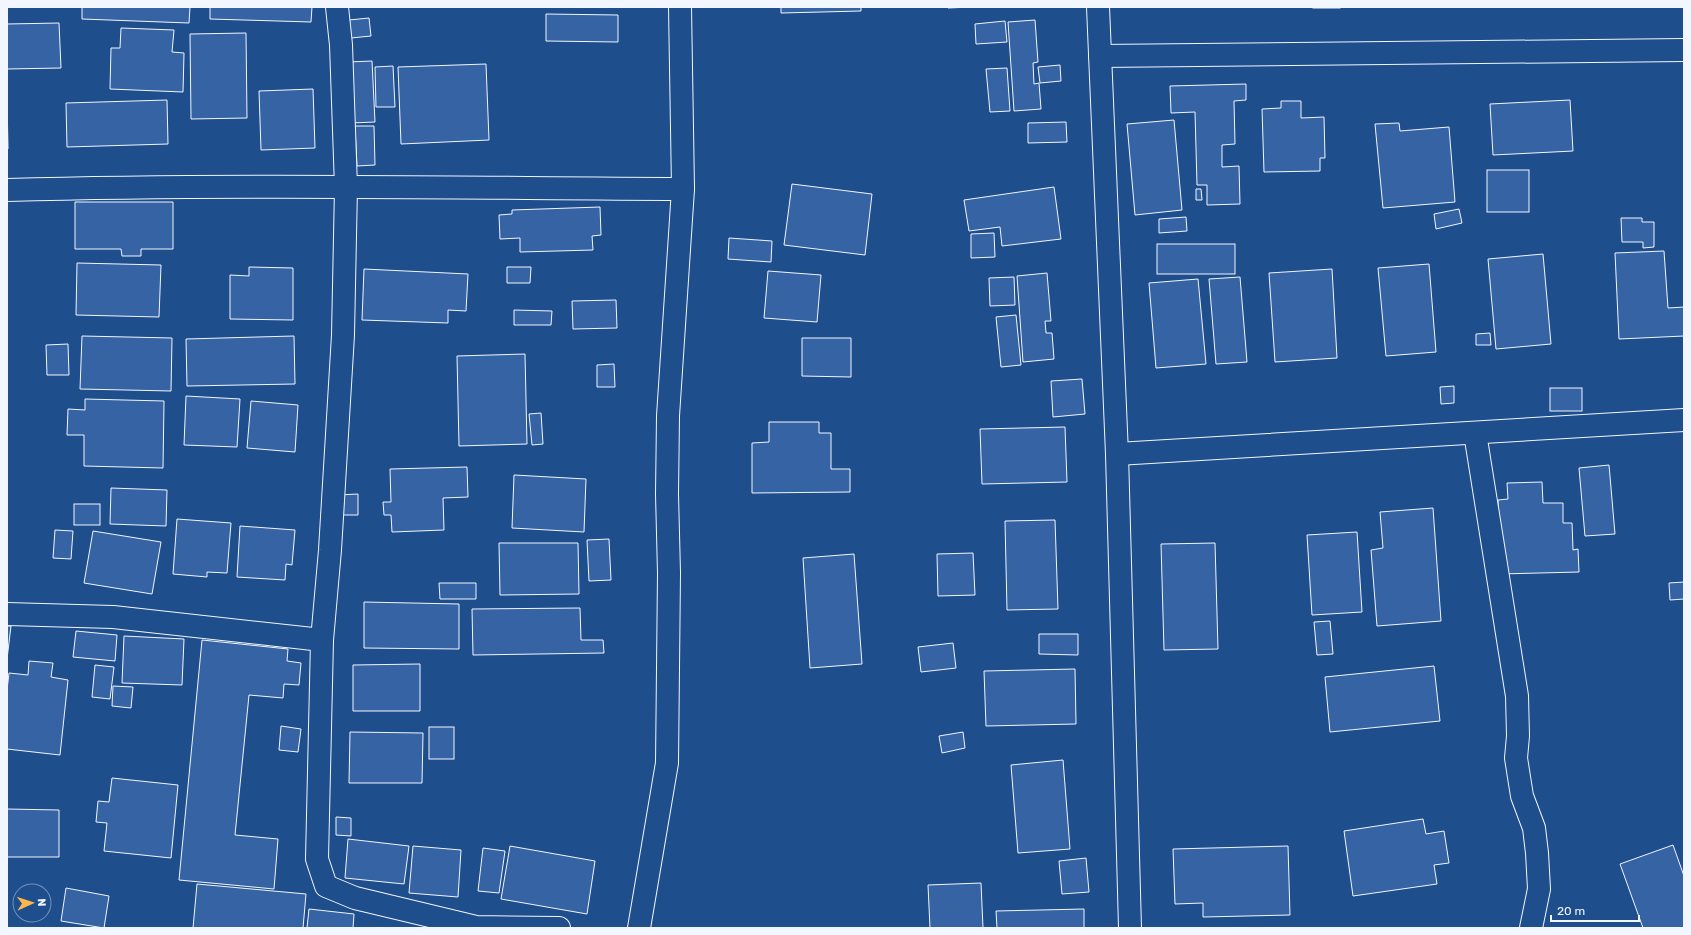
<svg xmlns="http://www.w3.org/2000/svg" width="1691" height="935" font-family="Rubik,sans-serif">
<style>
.building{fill:#3563a3;stroke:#f2f6ff}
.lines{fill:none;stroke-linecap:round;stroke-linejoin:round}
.street-casing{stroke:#f2f6ff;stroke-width:24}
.street{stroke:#1f4e8c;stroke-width:22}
</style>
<rect width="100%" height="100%" fill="#1f4e8c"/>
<g class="building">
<polygon points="82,7 190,7 189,23 82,19"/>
<polygon points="210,7 312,7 311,22 210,19"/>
<polygon points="781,7 861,7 861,11 781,13"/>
<polygon points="948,7 972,7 948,8"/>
<rect x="1313" y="7" width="27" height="1"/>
<polygon points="546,14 618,15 618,42 546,41"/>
<polygon points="369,18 371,36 351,38 349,20"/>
<polygon points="1035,20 1038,62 1033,63 1034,84 1039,83 1041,109 1014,111 1008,22"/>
<polygon points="1005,21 1007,42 976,44 975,24"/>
<polygon points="59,23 61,68 7,69 7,24"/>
<polygon points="121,28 174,30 172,52 184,53 183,92 110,89 111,48 120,48"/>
<polygon points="246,33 247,118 191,119 190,34"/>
<polygon points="372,61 375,122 351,123 348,62"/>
<polygon points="486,64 489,140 401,144 398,67"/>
<polygon points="1060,65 1061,81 1040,83 1038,67"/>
<polygon points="393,66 395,107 376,107 375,67"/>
<polygon points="1007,68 1010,111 990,112 986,69"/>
<polygon points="1246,84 1246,100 1234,101 1235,144 1222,145 1222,167 1239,166 1240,204 1207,205 1207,185 1197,185 1195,112 1171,113 1170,86"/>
<polygon points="313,89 315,148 261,150 259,91"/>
<polygon points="7,99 8,149 7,149"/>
<polygon points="167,100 168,144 67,147 66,103"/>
<polygon points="1570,100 1573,151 1493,155 1490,104"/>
<polygon points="1281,101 1301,101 1301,118 1324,117 1325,158 1320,158 1320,171 1264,172 1262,109 1281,108"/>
<polygon points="1174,120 1182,210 1135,215 1127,124"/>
<polygon points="1066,122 1067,142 1028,143 1028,123"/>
<polygon points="1399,123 1400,131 1449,127 1455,202 1383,208 1375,124"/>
<polygon points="355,126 374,126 375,165 357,166"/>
<rect x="1487" y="170" width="42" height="42"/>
<polygon points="792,184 872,194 865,255 784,245"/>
<polygon points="1054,187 1061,239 1002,246 1000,227 969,231 964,200"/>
<polygon points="1196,189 1201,189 1202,200 1196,200"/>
<polygon points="75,202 173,202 173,249 141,249 141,256 122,256 121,249 75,249"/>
<polygon points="600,207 601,235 592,236 593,250 520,252 520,238 500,239 499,215 512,214 512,210"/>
<polygon points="1459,209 1462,223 1436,229 1434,214"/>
<polygon points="1186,217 1187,231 1159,233 1159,219"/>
<polygon points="1621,218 1642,218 1642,222 1654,222 1654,247 1643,248 1643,242 1622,242"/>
<polygon points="994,233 995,257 971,258 971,234"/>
<polygon points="729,238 772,241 771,262 728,259"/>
<rect x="1157" y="244" width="78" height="30"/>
<polygon points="1664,251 1668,308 1684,307 1684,336 1619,339 1615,253"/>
<polygon points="1543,254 1551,344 1496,349 1488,259"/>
<polygon points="77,263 161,265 159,317 76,315"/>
<polygon points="1429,264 1436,352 1386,356 1378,268"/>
<polygon points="249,267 293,268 293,320 230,319 230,275 249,276"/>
<polygon points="507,267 531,267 530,283 507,283"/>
<polygon points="364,269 468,274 466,311 448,310 448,323 362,320"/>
<polygon points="1332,269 1337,358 1275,362 1269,273"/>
<polygon points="768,271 821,275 817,322 764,318"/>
<polygon points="1047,273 1051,321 1045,321 1046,333 1052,333 1054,359 1023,362 1017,276"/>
<polygon points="1014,277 1015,305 990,306 989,278"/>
<polygon points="1240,277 1247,362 1216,364 1209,279"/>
<polygon points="1198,279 1206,364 1156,368 1149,283"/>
<polygon points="616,300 617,328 573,329 572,301"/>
<polygon points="514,310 552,311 551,325 514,325"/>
<polygon points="1016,315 1021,365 1001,367 996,317"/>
<polygon points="1490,333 1491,345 1476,345 1476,334"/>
<polygon points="82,336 172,338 171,391 80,389"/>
<polygon points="294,336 295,384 187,386 186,339"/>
<polygon points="802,338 851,338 851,377 802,376"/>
<polygon points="68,344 69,375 47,375 46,345"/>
<polygon points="525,354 527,444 459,446 457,356"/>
<polygon points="614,364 615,387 597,387 597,365"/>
<polygon points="1082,379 1085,414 1053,417 1051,381"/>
<polygon points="1454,386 1454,403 1441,404 1440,387"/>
<rect x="1550" y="388" width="32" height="23"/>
<polygon points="186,396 240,399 237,447 184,445"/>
<polygon points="85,399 164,401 163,468 84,466 84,435 67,435 68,409 85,410"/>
<polygon points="251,401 298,405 295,452 247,448"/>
<polygon points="541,413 543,444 532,445 529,414"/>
<polygon points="769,422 819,422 819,433 831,433 831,469 850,469 850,492 752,493 752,443 769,442"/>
<polygon points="1065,427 1067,482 982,484 980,429"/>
<polygon points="1609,465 1615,534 1585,536 1579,468"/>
<polygon points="467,467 468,497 443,498 444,530 392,532 391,515 384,515 383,502 391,502 390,469"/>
<polygon points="514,475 586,479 584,532 512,528"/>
<polygon points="1542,482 1543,503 1563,503 1563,523 1572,523 1573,550 1578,549 1579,572 1500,574 1498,500 1508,499 1507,483"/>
<polygon points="111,488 167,490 166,526 110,524"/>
<polygon points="358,494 358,515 338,515 338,495"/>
<rect x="74" y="504" width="26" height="21"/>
<polygon points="1433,508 1441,621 1377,626 1371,550 1383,548 1380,512"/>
<polygon points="177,519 231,523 227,573 207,572 207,577 173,574"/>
<polygon points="1055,520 1058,609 1007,610 1005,521"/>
<polygon points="240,526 295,530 292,565 286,564 285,580 237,577"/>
<polygon points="55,530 73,531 71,559 53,558"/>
<polygon points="93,531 161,542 152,594 84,583"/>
<polygon points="1357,532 1362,612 1312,615 1307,535"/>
<polygon points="609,539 611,580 589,581 587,540"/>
<polygon points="499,543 578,543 579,594 500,595"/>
<polygon points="1215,543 1218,649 1164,650 1161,544"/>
<polygon points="973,553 975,595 938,596 937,554"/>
<polygon points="854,554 862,664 810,668 803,558"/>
<polygon points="1684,582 1684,599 1670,600 1669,583"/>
<polygon points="439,583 476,583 476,599 440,599"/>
<polygon points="364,602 459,604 459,649 364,648"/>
<polygon points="580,608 581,640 603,640 604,653 473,655 472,609"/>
<polygon points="1330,621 1333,654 1317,655 1314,622"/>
<polygon points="7,626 11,626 7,659"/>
<polygon points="76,631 117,635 115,661 73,657"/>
<polygon points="1039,634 1078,634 1078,655 1039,654"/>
<polygon points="124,636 184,639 182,685 122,683"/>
<polygon points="202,640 288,649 287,661 301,663 299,685 284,684 283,698 249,695 235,835 278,839 274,889 179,880"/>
<polygon points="953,643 956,668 921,672 918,647"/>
<polygon points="29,661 53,663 51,677 68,680 60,755 7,749 7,690 9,673 28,675"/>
<polygon points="420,664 420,711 353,711 353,665"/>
<polygon points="95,665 114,667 110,699 92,697"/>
<polygon points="1434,666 1440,721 1330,732 1325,677"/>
<polygon points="1075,669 1076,724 986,726 984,671"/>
<polygon points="113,686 133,687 131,708 112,706"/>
<polygon points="281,726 301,729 298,752 279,750"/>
<rect x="429" y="727" width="25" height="32"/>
<polygon points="350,732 423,733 422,783 349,783"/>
<polygon points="963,732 965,748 942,753 939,736"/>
<polygon points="1063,760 1070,849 1018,853 1011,765"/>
<polygon points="112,778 178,785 171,858 104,851 107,823 96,822 98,801 109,802"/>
<polygon points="7,809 59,810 59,857 7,857"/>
<polygon points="336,817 351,818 351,836 336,835"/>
<polygon points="1423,819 1426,834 1444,831 1449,863 1434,865 1437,884 1353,896 1344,831"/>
<polygon points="348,839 409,846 404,884 345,878"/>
<polygon points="1673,845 1684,876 1684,928 1643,928 1620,864"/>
<polygon points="413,846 461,850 458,897 409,893"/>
<polygon points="510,846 595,861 587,914 501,899"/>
<polygon points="1288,846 1290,915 1203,917 1203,903 1175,904 1173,849"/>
<polygon points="483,848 505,851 499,893 478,891"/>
<polygon points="1086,858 1089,892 1062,894 1059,861"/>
<polygon points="981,883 983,928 930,928 928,885"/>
<polygon points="197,884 306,894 303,928 193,928"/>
<polygon points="66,888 109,896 104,928 61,921"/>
<polygon points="309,909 354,914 353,928 307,928"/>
<polygon points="1084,909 1084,928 997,928 996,911"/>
</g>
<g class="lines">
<defs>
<g id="street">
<polyline points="337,7 341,45 346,187 343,335 330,550 322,640 317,859 326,886 355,898 476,927 559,928"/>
<polyline points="1098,7 1117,454 1130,928"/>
<polyline points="1100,56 1684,50"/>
<path d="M7 190C232 184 458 188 683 189"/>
<polyline points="1475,433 1517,696 1518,736 1516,758 1522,796 1534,828 1537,853 1539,889 1531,928"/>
<polyline points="1117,454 1684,420"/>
<polyline points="7,614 113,617 322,640"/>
<polyline points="639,928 667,763 669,573 667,494 668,416 683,189 680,7"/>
</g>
</defs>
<use href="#street" class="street-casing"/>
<use href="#street" class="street"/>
</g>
<rect width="1691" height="935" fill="none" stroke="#f2f6ff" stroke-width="16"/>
<g transform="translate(32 903) rotate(87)"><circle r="19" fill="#1f4e8c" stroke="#7391ba"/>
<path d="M0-3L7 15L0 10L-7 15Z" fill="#ffb74d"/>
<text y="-6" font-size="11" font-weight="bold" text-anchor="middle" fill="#f2f6ff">N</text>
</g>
<path d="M1551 915v6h88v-6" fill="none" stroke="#f2f6ff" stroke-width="2"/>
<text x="1557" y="915" font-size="12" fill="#f2f6ff" stroke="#1f4e8c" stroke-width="3" paint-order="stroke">20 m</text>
</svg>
